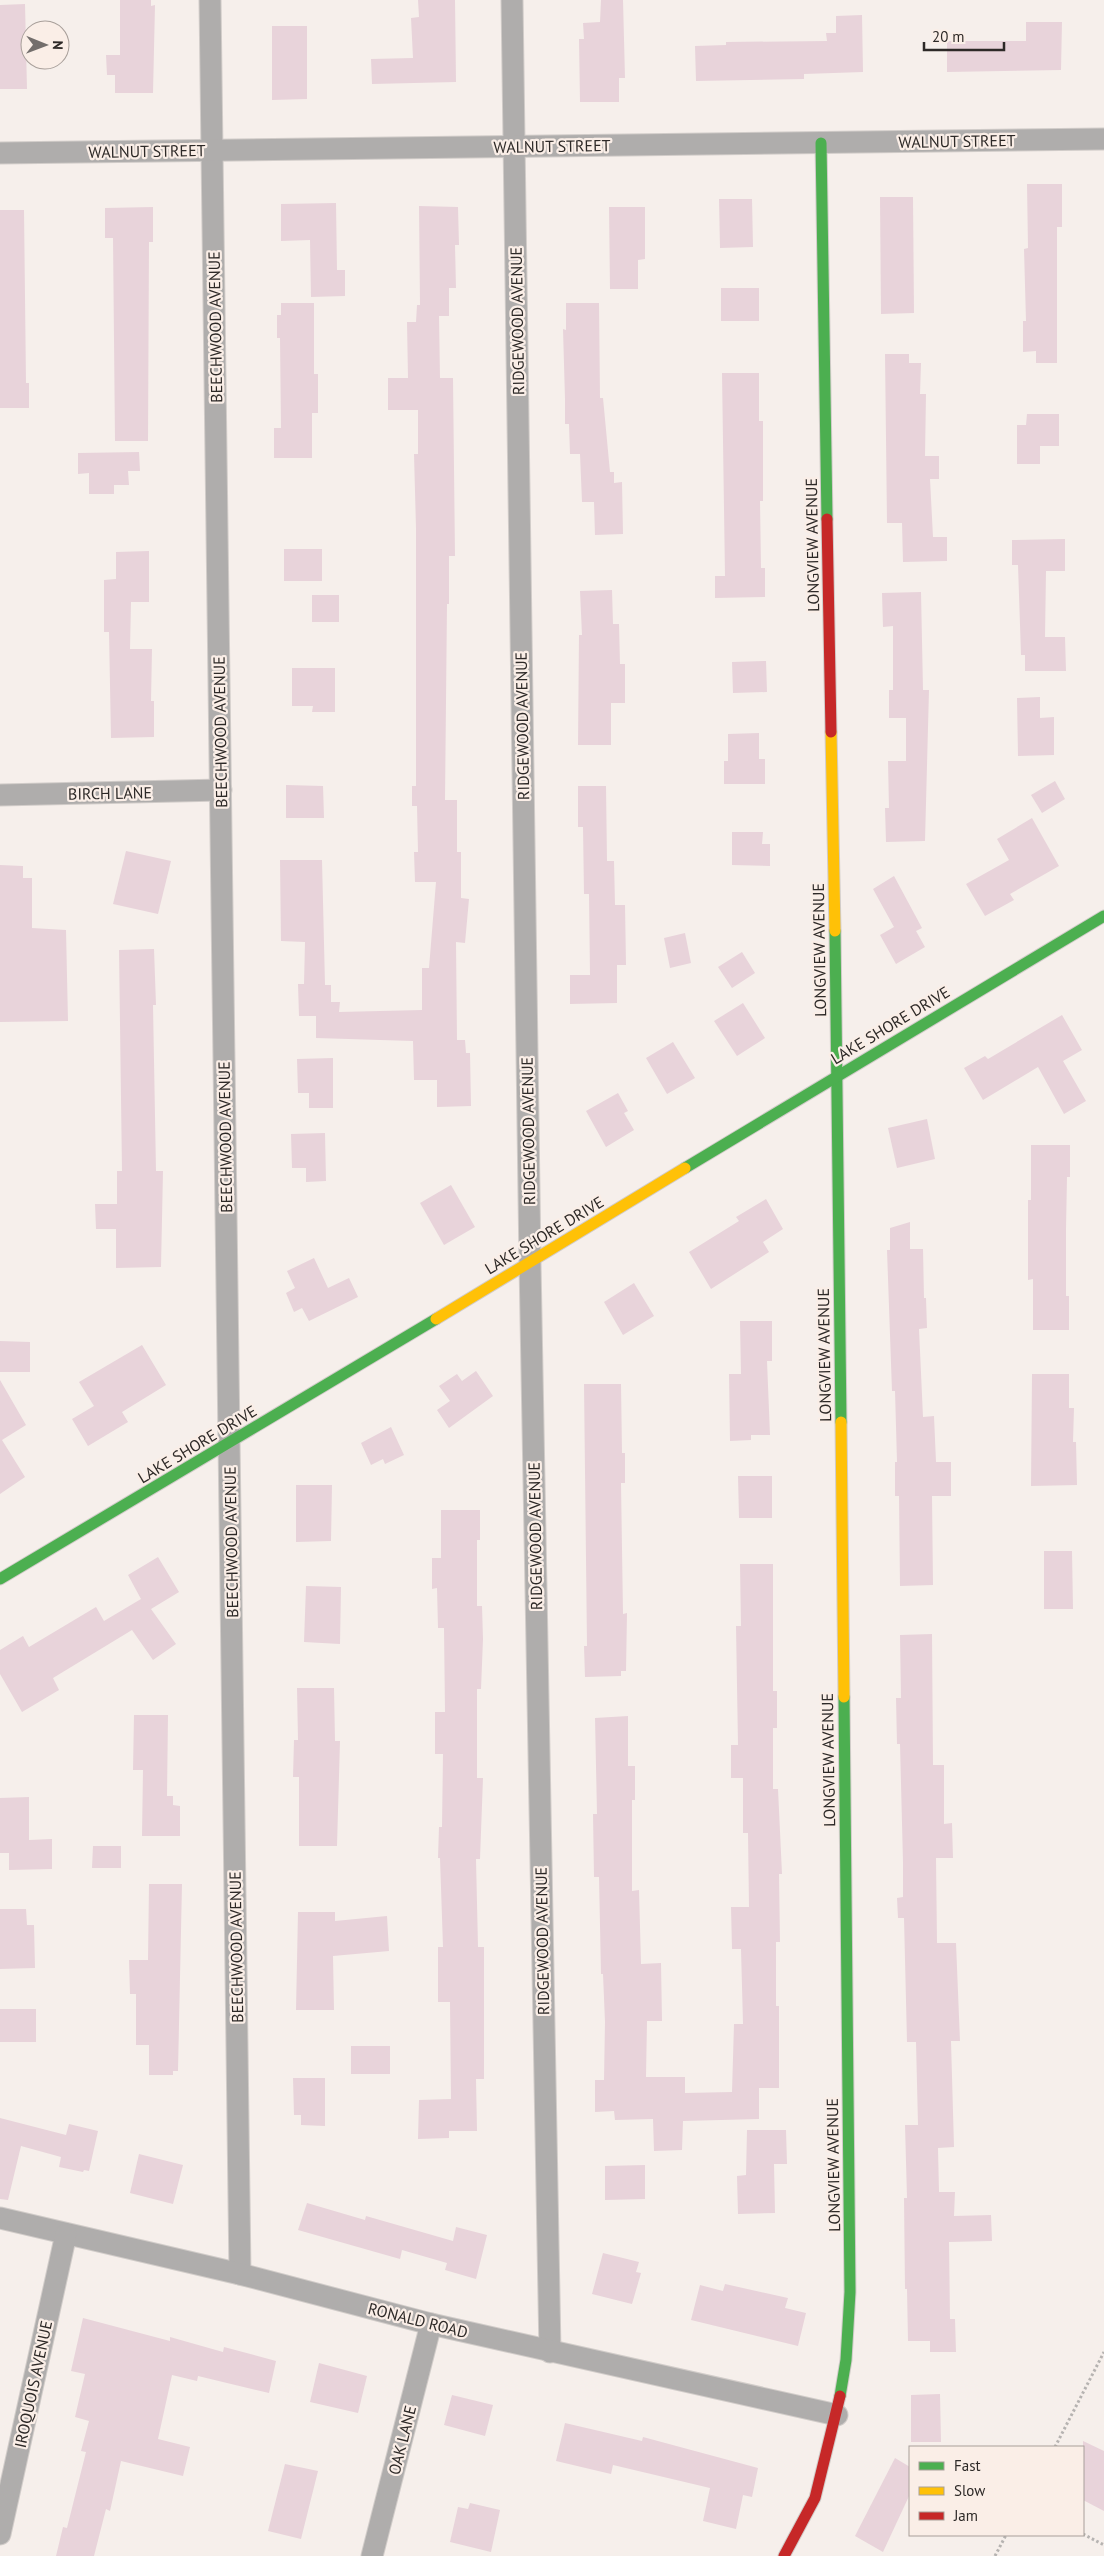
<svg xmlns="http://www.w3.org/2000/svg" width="1104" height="2556" font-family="'PT Sans',sans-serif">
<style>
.building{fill:#e8d3da}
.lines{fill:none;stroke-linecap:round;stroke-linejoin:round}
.street-casing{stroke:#d1ccc9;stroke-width:23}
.fast-casing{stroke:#d1ccc9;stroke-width:13}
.slow-casing{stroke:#d1ccc9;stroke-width:13}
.jam-casing{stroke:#d1ccc9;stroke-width:13}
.path{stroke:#b6b3b1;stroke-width:3;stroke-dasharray:2.5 2.5;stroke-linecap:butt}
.street{stroke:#afadac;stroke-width:21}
.fast{stroke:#4caf50;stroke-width:11}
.slow{stroke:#ffc107;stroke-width:11}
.jam{stroke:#c62828;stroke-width:11}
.labels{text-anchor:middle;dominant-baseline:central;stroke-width:4.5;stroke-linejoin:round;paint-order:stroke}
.street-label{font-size:16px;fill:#2d2927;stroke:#faeee7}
</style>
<rect width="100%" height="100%" fill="#f6efeb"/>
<g class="building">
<polygon points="120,0 151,0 151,6 155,5 153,93 115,93 115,75 107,75 106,55 120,55"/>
<polygon points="418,0 455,0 456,82 372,84 371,59 413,58 411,18 419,17"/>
<polygon points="601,0 623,0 625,78 619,78 619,102 580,102 579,39 584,39 583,23 600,22"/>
<polygon points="25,4 27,89 0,89 0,5"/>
<polygon points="862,15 863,72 804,74 804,79 696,81 695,46 726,45 726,42 827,41 826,33 836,33 836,16"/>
<polygon points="1026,22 1062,22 1061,70 947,72 947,41 1026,41"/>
<polygon points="272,26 307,26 307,99 272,100"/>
<polygon points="1027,184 1062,184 1062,227 1057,227 1057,363 1036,363 1036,351 1023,352 1023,321 1026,321 1024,249 1028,248"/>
<polygon points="880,197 913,197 914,313 881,314"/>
<polygon points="719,199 752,199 753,247 720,248"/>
<polygon points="336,203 337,270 345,270 345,296 311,297 310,240 281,241 281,204"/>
<polygon points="419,206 458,207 459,245 455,245 456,288 449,288 449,316 439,316 440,378 453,378 455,556 449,556 449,604 447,604 445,800 457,800 457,852 461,852 461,898 469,899 465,943 456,942 457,1040 465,1040 466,1053 470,1053 471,1106 437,1107 437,1080 414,1080 413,1041 316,1038 316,1016 299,1016 298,984 304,984 305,942 281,941 280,860 322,860 325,985 331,985 331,1002 340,1002 339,1012 422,1010 422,968 429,968 436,882 415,882 414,852 418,852 417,806 412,806 412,786 416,786 416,528 414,454 418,454 418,410 388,410 388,378 408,378 407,322 416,322 417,305 420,305"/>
<polygon points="153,207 153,242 149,242 148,441 115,441 113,238 105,238 105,208"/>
<polygon points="609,207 645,207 645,259 638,260 638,289 610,289"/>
<polygon points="0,210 24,210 26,383 29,383 29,408 0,408"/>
<rect x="721" y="288" width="38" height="33"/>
<polygon points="281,303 314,303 314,374 318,374 318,413 312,413 312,458 274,458 274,428 281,428 280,338 277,338 277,315 281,315"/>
<polygon points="566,303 599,303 600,398 603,398 610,472 614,472 614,483 622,482 623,534 595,535 594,502 582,502 580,454 570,454 569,424 565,424 565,399 563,329 566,330"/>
<polygon points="885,354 909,354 909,363 921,363 920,394 926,394 925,456 939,456 939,479 930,479 933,537 947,537 947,561 903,562 902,523 887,523"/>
<polygon points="722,373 759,373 759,421 763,421 763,501 760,501 761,568 765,568 765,597 715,598 715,576 725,576"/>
<polygon points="1027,414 1059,414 1059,446 1040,446 1040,464 1017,464 1017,425 1026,425"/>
<polygon points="139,452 140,471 128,471 129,485 114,485 114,494 89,494 89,473 78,474 78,453"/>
<polygon points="1065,539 1065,571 1046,571 1045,637 1065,637 1066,671 1025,671 1025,655 1021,655 1018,565 1012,565 1012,540"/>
<rect x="284" y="549" width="38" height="32"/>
<polygon points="149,551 149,602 131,602 130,649 152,649 151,701 154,701 154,737 111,738 109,632 104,632 104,580 116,579 116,552"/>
<polygon points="612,590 613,624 619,624 620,664 625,664 625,703 611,703 611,745 578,745 579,635 582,635 580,591"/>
<polygon points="921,592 923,690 929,690 925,841 886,842 885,808 889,808 888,761 906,761 906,718 889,718 889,690 893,690 893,626 883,627 882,593"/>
<rect x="312" y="595" width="27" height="27"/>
<polygon points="766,661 767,692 733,693 732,662"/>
<polygon points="292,668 335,668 335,712 312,712 313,706 292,706"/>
<polygon points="1040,697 1040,718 1054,717 1054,755 1018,756 1017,698"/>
<polygon points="759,733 759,759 765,759 765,784 724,784 724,761 728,761 728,734"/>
<polygon points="1055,781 1065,799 1042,813 1031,795"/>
<polygon points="286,785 323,786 324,818 286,818"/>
<polygon points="578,786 606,786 607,861 614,861 615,905 625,905 626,965 617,965 617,1003 570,1004 570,975 590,975 589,894 584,894 583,827 578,827"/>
<polygon points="1032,818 1059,866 1010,894 1014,900 985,916 966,884 1009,860 997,839"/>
<polygon points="732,832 763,832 762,844 770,844 770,866 732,865"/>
<polygon points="126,851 171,861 158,914 113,904"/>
<polygon points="0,865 23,866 23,878 32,878 32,928 66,930 68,1021 0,1022"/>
<polygon points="894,876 922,928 916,931 925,947 896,964 880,935 894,927 873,889"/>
<polygon points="685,933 691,963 670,968 664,938"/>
<polygon points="154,949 156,1005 153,1005 156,1171 163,1171 161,1267 116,1268 116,1229 96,1229 95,1204 117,1204 117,1171 122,1171 119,950"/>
<polygon points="742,952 755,973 732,988 718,967"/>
<polygon points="743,1003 765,1038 737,1056 714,1021"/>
<polygon points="1062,1015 1082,1050 1063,1061 1086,1101 1064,1114 1038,1067 983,1100 964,1068 985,1056 988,1059"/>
<polygon points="673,1042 695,1078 667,1094 646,1058"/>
<polygon points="333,1058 333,1108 309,1108 309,1093 298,1093 297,1059"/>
<polygon points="618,1093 628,1111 624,1113 634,1130 606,1147 586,1111"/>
<polygon points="927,1119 935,1159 897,1168 888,1128"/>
<polygon points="325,1133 326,1181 306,1182 306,1168 292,1168 291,1134"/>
<polygon points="1031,1145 1070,1145 1070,1177 1067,1177 1066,1229 1066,1296 1069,1296 1069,1330 1033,1330 1033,1279 1028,1280 1028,1200 1031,1200"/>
<polygon points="451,1185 475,1227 444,1245 420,1203"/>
<polygon points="766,1199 783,1229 763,1242 769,1252 711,1289 689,1252 739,1221 736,1217"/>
<polygon points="910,1222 910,1249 923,1249 924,1298 926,1298 927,1328 919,1329 923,1417 934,1416 936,1462 951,1462 951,1496 932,1496 933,1585 900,1586 899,1496 895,1496 895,1462 897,1462 895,1391 892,1391 887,1250 890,1250 890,1228"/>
<polygon points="314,1258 328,1288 349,1278 358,1297 309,1321 302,1308 294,1312 286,1293 295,1288 287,1271"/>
<polygon points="634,1283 654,1316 623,1335 604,1302"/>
<polygon points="740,1321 772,1321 772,1361 767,1361 770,1435 751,1435 751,1440 730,1441 729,1374 741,1374"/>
<polygon points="0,1341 30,1342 30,1372 0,1372"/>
<polygon points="142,1345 166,1385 122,1412 128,1422 88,1446 72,1419 94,1406 79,1382"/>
<polygon points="476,1371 493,1396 449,1428 437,1410 450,1401 439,1386 457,1374 462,1381"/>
<polygon points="1032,1374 1069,1374 1069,1408 1074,1408 1073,1442 1076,1442 1077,1485 1031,1486"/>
<polygon points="0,1380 26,1425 2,1440 25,1477 0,1494"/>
<polygon points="584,1384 621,1384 622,1453 625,1453 625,1483 621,1483 623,1614 627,1613 626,1671 621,1671 621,1676 585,1677 584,1646 587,1646"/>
<polygon points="391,1427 404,1455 385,1464 383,1459 371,1465 361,1443"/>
<polygon points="738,1476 772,1476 772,1518 739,1518"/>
<polygon points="296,1485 332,1485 331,1541 296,1542"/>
<polygon points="441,1510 480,1510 480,1540 477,1540 477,1606 482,1606 483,1639 481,1689 477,1689 477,1778 483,1778 480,1859 476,1859 478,1947 484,1947 484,2079 476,2079 477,2131 449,2131 449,2138 418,2139 419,2100 451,2099 450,2002 438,2002 438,1947 443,1947 440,1858 438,1858 439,1827 442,1827 443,1754 435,1754 435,1712 445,1712 444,1628 438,1628 437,1588 432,1589 432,1558 441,1558"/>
<polygon points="1044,1551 1072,1551 1073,1609 1044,1609"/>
<polygon points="158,1557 179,1592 151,1609 176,1644 153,1660 132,1630 53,1678 59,1690 22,1712 0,1674 0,1650 23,1636 29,1647 96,1607 104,1621 141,1599 128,1575"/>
<polygon points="740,1564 773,1564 773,1691 777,1691 777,1728 773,1728 773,1789 778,1789 782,1874 779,1874 780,1942 776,1942 776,2006 779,2006 779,2088 759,2088 759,2119 683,2121 682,2150 654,2151 653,2119 615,2120 614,2111 595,2112 595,2080 604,2080 605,2022 603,1974 601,1974 599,1877 594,1877 593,1814 597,1814 595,1718 628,1716 628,1766 635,1766 635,1800 632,1800 632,1891 639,1890 641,1964 661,1963 662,2021 647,2021 646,2077 685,2077 685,2093 732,2092 734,2024 743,2024 741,1949 732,1949 731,1907 749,1907 748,1833 743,1833 743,1778 731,1778 731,1745 738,1745 736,1626 741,1626"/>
<polygon points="306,1586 341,1587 340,1644 304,1642"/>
<polygon points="932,1634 933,1765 944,1765 944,1824 952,1823 953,1858 936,1858 937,1943 956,1943 960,2041 951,2041 954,2147 938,2148 939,2192 955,2192 954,2216 991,2215 992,2241 949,2242 950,2319 955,2319 956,2352 930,2352 930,2341 908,2341 907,2289 905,2289 904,2198 907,2198 905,2125 918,2125 916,2042 907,2042 904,1918 898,1918 897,1898 903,1897 903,1862 900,1744 897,1744 896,1698 901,1698 900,1635"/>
<polygon points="297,1688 334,1688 335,1741 340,1741 337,1846 299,1846 299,1777 293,1777 294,1740 298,1740"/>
<polygon points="134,1715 168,1715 167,1796 173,1796 173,1805 180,1806 180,1836 142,1836 143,1770 133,1770"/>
<polygon points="29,1797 29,1840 52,1839 52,1869 9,1870 9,1853 0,1853 0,1798"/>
<polygon points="93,1846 121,1846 121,1868 92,1868"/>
<polygon points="149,1884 182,1884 178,2071 173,2071 173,2075 149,2075 149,2045 136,2045 136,1994 130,1994 129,1960 148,1960"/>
<polygon points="0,1909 26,1909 27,1925 34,1925 35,1968 0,1969"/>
<polygon points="298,1912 335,1912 335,1921 387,1916 389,1951 333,1956 334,2010 296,2010"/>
<rect x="0" y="2009" width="36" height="33"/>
<rect x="351" y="2046" width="39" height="28"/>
<polygon points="293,2078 325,2078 325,2126 301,2125 301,2115 294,2115"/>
<polygon points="0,2118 66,2135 69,2124 98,2131 89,2171 84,2170 83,2172 59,2167 61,2157 21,2146 8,2200 0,2199"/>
<polygon points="747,2130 786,2130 787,2164 774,2164 775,2213 738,2214 737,2176 746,2175"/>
<polygon points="139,2154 183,2165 173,2204 130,2193"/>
<polygon points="645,2165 645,2199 605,2200 605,2166"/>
<polygon points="307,2203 365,2220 366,2216 453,2241 456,2227 487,2235 476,2279 445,2270 447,2263 402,2250 400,2259 298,2230"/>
<polygon points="603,2253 639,2262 636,2272 641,2273 632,2304 592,2294"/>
<polygon points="725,2284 788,2298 785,2308 806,2313 798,2346 691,2320 700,2285 723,2291"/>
<polygon points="83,2318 170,2341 170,2337 223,2352 224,2347 276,2361 269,2393 198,2376 197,2381 172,2375 158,2439 190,2447 183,2476 121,2461 110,2511 106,2509 94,2556 56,2556 63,2527 67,2528 86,2452 81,2451 89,2421 75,2417 85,2374 71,2371"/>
<polygon points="319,2363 367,2376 358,2413 310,2402"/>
<polygon points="940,2394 941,2442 911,2442 911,2395"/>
<polygon points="452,2395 493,2405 485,2436 444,2425"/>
<polygon points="565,2423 642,2441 643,2437 758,2468 752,2497 743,2495 736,2529 703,2521 710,2488 613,2465 611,2474 556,2461"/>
<polygon points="1083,2441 1104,2451 1104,2511 1083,2500"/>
<polygon points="895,2458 910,2467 910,2494 883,2552 855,2536"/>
<polygon points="285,2464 318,2471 301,2539 268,2531"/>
<polygon points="470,2503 500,2510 491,2552 450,2542 458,2507 468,2509"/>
</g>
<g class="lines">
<defs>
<g id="street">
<polyline points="210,0 240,2274"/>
<polyline points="512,0 530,1263 550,2352"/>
<polyline points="0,153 1104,139"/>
<polyline points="0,795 221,790"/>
<polyline points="0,2218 240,2274 431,2324 837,2415"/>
<polyline points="0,2534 66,2234"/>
<polyline points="372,2556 431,2324"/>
</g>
<g id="fast">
<polyline points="821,143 827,519"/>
<polyline points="835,931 841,1422"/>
<polyline points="685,1168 1104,916"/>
<polyline points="0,1579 436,1319"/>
<polyline points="840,2396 846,2360 850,2292 844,1697"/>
</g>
<g id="slow">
<polyline points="831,732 835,931"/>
<polyline points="436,1319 685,1168"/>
<polyline points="841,1422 844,1697"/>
</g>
<g id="jam">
<polyline points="827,519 831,732"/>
<polyline points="784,2556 815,2498 840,2396"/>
</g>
</defs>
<use href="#street" class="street-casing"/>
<use href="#fast" class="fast-casing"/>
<use href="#slow" class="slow-casing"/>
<use href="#jam" class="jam-casing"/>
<g class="path">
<polyline points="1055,2447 1104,2352"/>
<polyline points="1083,2534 1104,2545"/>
<polyline points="995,2556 1006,2535"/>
</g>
<use href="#street" class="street"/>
<use href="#fast" class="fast"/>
<use href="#slow" class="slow"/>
<use href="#jam" class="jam"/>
</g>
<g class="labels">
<g class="street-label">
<text transform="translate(957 141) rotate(-1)">WALNUT STREET</text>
<text transform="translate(552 146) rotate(-1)">WALNUT STREET</text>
<text transform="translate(147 151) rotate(-1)">WALNUT STREET</text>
<text transform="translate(517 321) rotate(-91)">RIDGEWOOD AVENUE</text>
<text transform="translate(215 327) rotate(-91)">BEECHWOOD AVENUE</text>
<text transform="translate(812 545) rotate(-91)">LONGVIEW AVENUE</text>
<text transform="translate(522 726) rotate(-91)">RIDGEWOOD AVENUE</text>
<text transform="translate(220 732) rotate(-91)">BEECHWOOD AVENUE</text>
<text transform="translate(110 793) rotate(-1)">BIRCH LANE</text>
<text transform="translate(819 950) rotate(-91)">LONGVIEW AVENUE</text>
<text transform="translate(890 1025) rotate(-31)">LAKE SHORE DRIVE</text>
<text transform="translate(528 1131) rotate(-91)">RIDGEWOOD AVENUE</text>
<text transform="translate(225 1137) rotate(-91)">BEECHWOOD AVENUE</text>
<text transform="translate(544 1235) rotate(-31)">LAKE SHORE DRIVE</text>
<text transform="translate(824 1355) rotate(-91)">LONGVIEW AVENUE</text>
<text transform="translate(197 1444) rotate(-31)">LAKE SHORE DRIVE</text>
<text transform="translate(535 1536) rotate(-91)">RIDGEWOOD AVENUE</text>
<text transform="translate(231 1542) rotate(-91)">BEECHWOOD AVENUE</text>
<text transform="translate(828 1760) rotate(-91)">LONGVIEW AVENUE</text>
<text transform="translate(542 1941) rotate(-91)">RIDGEWOOD AVENUE</text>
<text transform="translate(236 1947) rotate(-91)">BEECHWOOD AVENUE</text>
<text transform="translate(833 2165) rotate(-91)">LONGVIEW AVENUE</text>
<text transform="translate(418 2320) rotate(14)">RONALD ROAD</text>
<text transform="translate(33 2384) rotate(-78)">IROQUOIS AVENUE</text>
<text transform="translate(402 2440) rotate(-76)">OAK LANE</text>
</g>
</g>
<rect x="909" y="2446" width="175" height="90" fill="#faeee7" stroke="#a89f9a"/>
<rect x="919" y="2462" width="25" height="8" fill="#4caf50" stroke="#a89f9a"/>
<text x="954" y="2471" font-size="15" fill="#2d2927">Fast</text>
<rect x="919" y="2487" width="25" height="8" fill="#ffc107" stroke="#a89f9a"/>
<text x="954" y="2496" font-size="15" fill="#2d2927">Slow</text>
<rect x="919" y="2512" width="25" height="8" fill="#c62828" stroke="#a89f9a"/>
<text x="954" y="2521" font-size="15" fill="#2d2927">Jam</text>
<g transform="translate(45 45) rotate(91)"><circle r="24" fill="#faeee7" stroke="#a89f9a"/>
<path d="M0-4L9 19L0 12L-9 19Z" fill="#736e6c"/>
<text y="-8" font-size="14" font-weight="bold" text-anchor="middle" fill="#2d2927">N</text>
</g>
<path d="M924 42v8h80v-8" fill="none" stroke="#2d2927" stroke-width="2.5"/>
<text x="932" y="42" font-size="15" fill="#2d2927" stroke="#faeee7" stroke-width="4" paint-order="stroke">20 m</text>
</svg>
